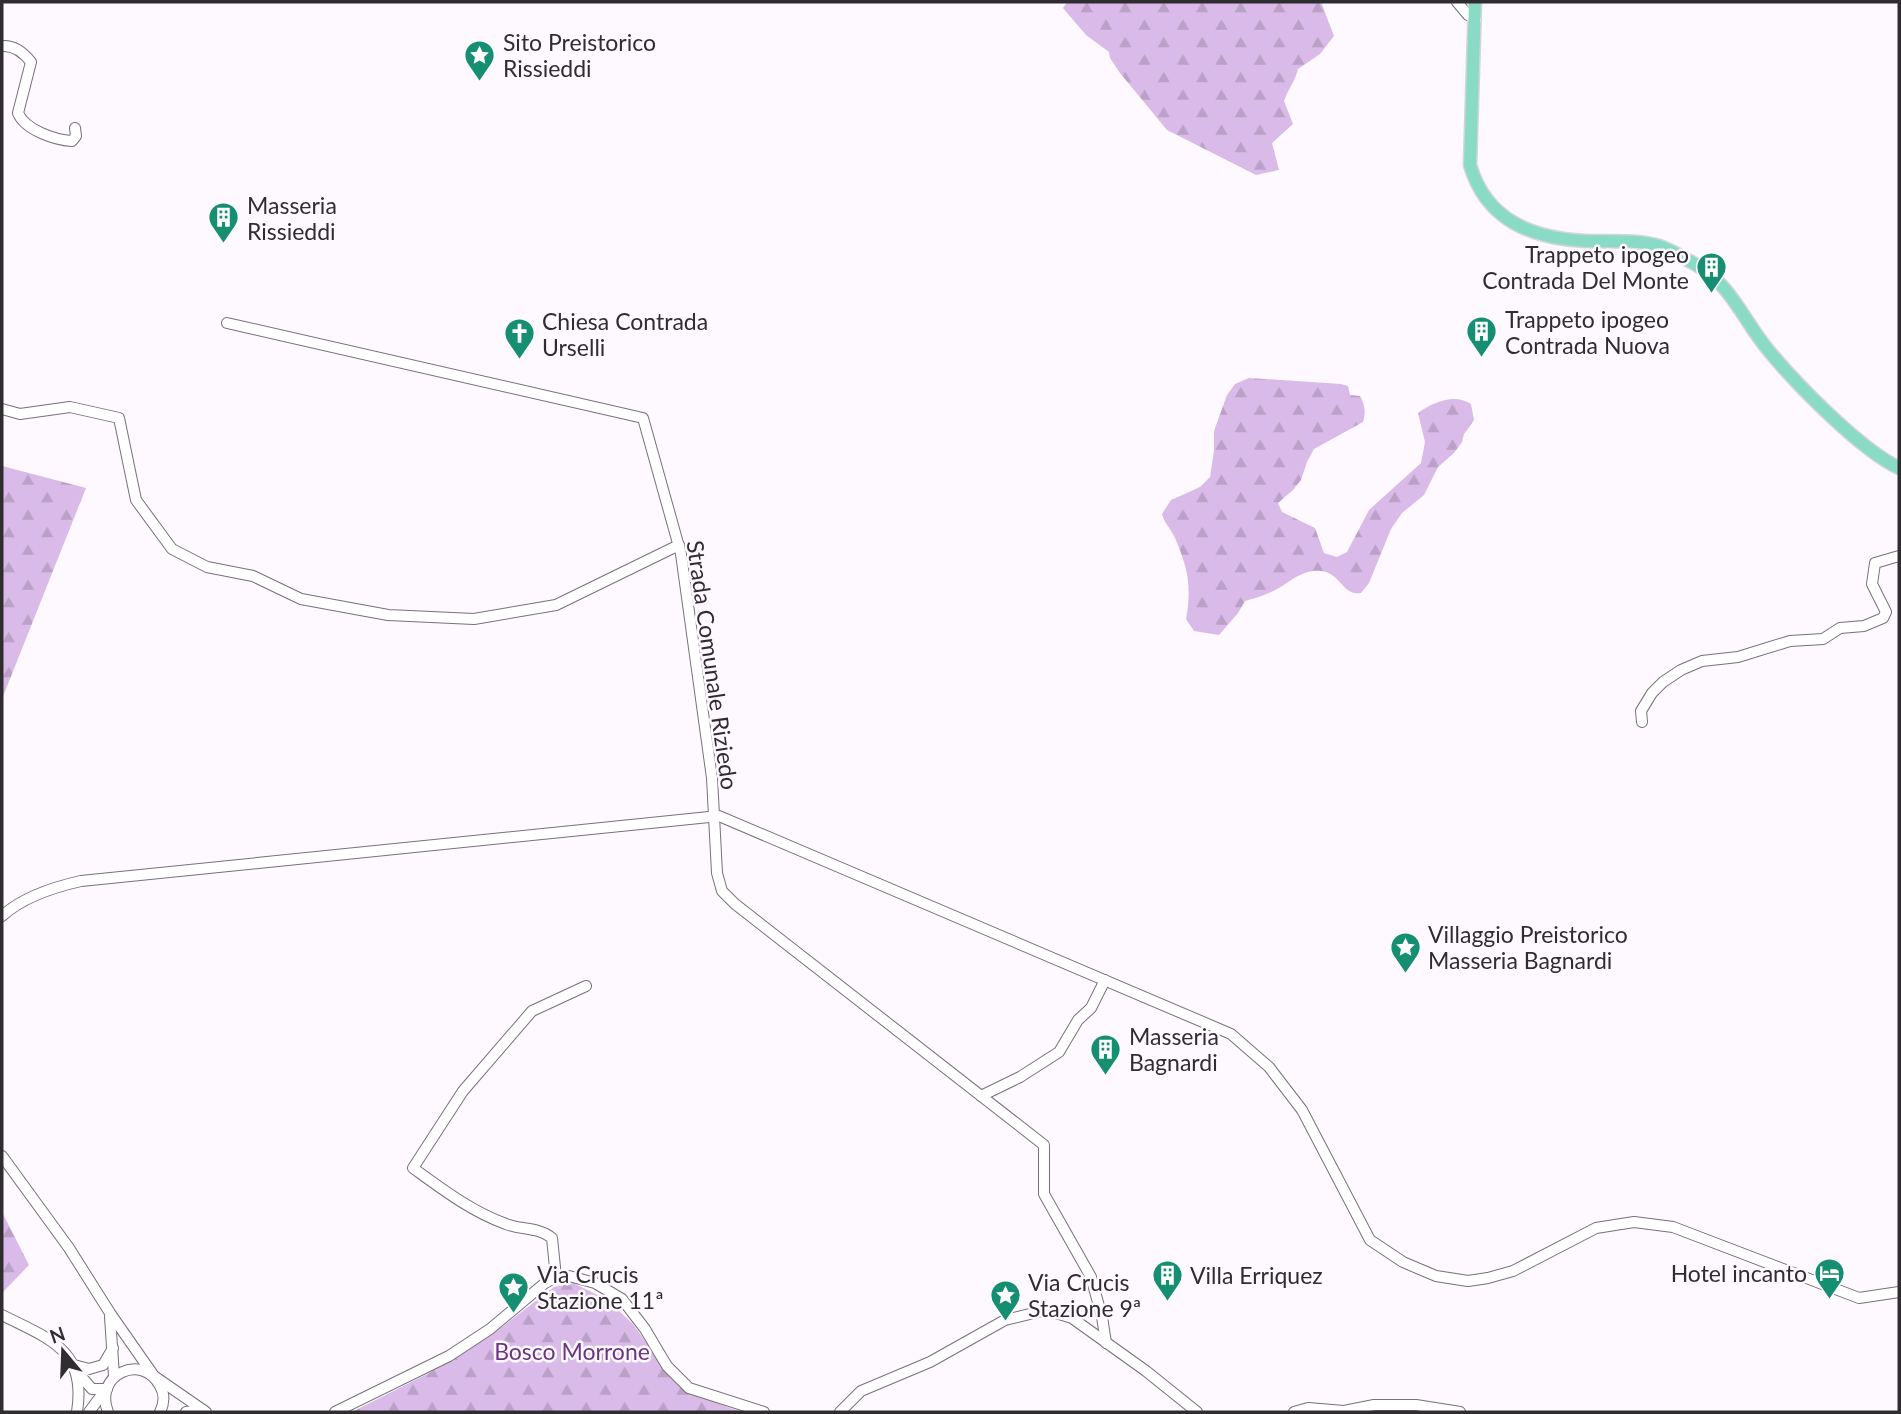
<svg xmlns="http://www.w3.org/2000/svg" width="1901" height="1414" font-family="Lato,sans-serif">
<style>
.forest{fill:url(#forest-firs)}
.lines{fill:none;stroke-linecap:round;stroke-linejoin:round}
.minor-casing{stroke:#77717a;stroke-width:12}
.major-casing{stroke:#d6d5d6;stroke-width:15}
.minor{stroke:#fff;stroke-width:10}
.major{stroke:#8adbc6;stroke-width:12}
.labels{text-anchor:middle;dominant-baseline:central;stroke-width:5;stroke-linejoin:round;paint-order:stroke}
.poi-label{font-size:23px;fill:#302d31;stroke:#fdf9ff;text-anchor:start}
.street-label{font-size:23px;fill:#302d31;stroke:#fdf9ff}
.park-label{font-size:23px;fill:#6b3580;stroke:#fdf9ff}
</style>
<defs>
<pattern id="forest-firs" width="22" height="20" patternUnits="userSpaceOnUse" patternTransform="scale(1.75)"><rect width="22" height="20" fill="#dabae8"/><path d="M5 1l3.5 6h-7zM16 11l3.5 6h-7z" fill="#bba0c7"/></pattern>
</defs>
<rect width="100%" height="100%" fill="#fdf9ff"/>
<g class="forest">
<path d="M1067 2H1321L1334 36 1320 54 1298 69C1295 82 1288 89 1284 101L1293 124 1272 143 1279 170 1256 175 1167 130 1120 73 1110 58 1109 52 1086 35 1063 8Z"/>
<path d="M1249 378 1341 384 1348 386 1350 395 1360 396C1365 405 1366 412 1363 422L1314 449 1307 462 1301 480 1293 490 1278 503 1282 512 1315 528 1324 553 1337 557 1347 552 1369 510 1421 463 1425 442 1418 413C1433 402 1455 393 1471 404L1474 420 1464 434 1462 442 1454 453 1438 467 1424 495 1402 513 1391 529 1369 583 1361 593C1342 596 1341 573 1321 571 1301 568 1288 585 1271 592 1263 596 1254 598 1245 601L1238 613 1219 635 1194 631 1186 619C1192 587 1188 568 1175 538 1171 529 1164 523 1162 514L1171 500 1200 487 1210 477 1214 451V431L1227 395 1235 384Z"/>
<polygon points="2,466 86,488 2,699"/>
<polygon points="2,1212 29,1265 2,1293"/>
<polygon points="573,1283 606,1299 632,1323 662,1364 685,1391 741,1412 352,1412 429,1373 490,1336 554,1287"/>
</g>
<g class="lines">
<defs>
<g id="minor">
<polyline points="1457,2 1468,15 1476,20"/>
<path d="M2 46C14 45 24 53 31 62L18 113C25 130 55 140 72 141L76 136 75 128"/>
<polyline points="227,323 643,418 681,554 712,778 717,873 722,891 735,904 1044,1145 1044,1194 1091,1277 1102,1317 1106,1343"/>
<polyline points="2,409 20,414 70,407 119,418 136,500 172,549 207,567 253,576 301,599 388,615 474,619 556,605 679,545"/>
<polyline points="1642,722 1641,711 1652,693 1663,682 1681,670 1702,661 1738,657 1790,641 1823,639 1840,628 1864,626 1883,618 1886,612 1872,584 1875,563 1899,556"/>
<path d="M2 916C23 897 54 887 81 881L719 816 1231 1034 1269 1067 1302 1110 1370 1240 1403 1262 1436 1276 1468 1281 1488 1278 1513 1271 1596 1228 1634 1222 1673 1227 1859 1298 1899 1292"/>
<polyline points="981,1096 1020,1077 1059,1052 1078,1020 1091,1008 1105,980"/>
<polyline points="2,1156 69,1248 110,1313 154,1376 206,1412"/>
<path d="M556 1277 552 1238C539 1227 521 1230 506 1224 472 1212 442 1189 413 1168L463 1091 532 1011 586 986"/>
<path d="M2 1315C49 1339 87 1349 77 1412"/>
<polyline points="110,1317 114,1376"/>
<polyline points="74,1365 89,1369 103,1365 113,1348"/>
<polyline points="79,1374 92,1389 107,1389"/>
<polyline points="89,1412 106,1389"/>
<path d="M108 1412C93 1375 142 1352 160 1386 165 1394 164 1404 160 1412"/>
<polyline points="186,1412 203,1410"/>
<polyline points="335,1412 449,1356 490,1329 545,1283 556,1277 569,1276 595,1283 622,1299 645,1329 667,1366 689,1388 764,1412"/>
<polyline points="840,1412 861,1391 930,1362 1005,1320 1046,1310 1072,1318 1146,1371 1197,1412"/>
<polyline points="1294,1412 1308,1408 1344,1411 1374,1405 1416,1405 1460,1412"/>
</g>
<path id="major" d="M1475 2 1470 165C1486 220 1531 238 1585 241 1609 242 1637 239 1659 246 1671 250 1682 257 1693 263 1732 284 1742 319 1769 351 1797 385 1861 450 1899 468"/>
</defs>
<use href="#minor" class="minor-casing"/>
<use href="#major" class="major-casing"/>
<use href="#minor" class="minor"/>
<use href="#major" class="major"/>
</g>
<defs>
<symbol id="sight-pin" viewBox="-11 -11 22 30"><path d="M0 17L-7.5 6A9.5 9.5 0 1 1 7.5 6Z" fill="#158e72" stroke="#fdf9ff"/><path d="M0-6L1.8-2.2L6-1.7L2.9 1.2L3.7 5.4L0 3.3L-3.7 5.4L-2.9 1.2L-6-1.7L-1.8-2.2Z" fill="#fff"/></symbol>
<symbol id="building-pin" viewBox="-11 -11 22 30"><path d="M0 17L-7.5 6A9.5 9.5 0 1 1 7.5 6Z" fill="#158e72" stroke="#fdf9ff"/><path d="M-4-6H4V6H1V3H-1V6H-4ZM-2.5-4.3h1.7v1.8h-1.7ZM.8-4.3h1.7v1.8H.8ZM-2.5-1h1.7V.8h-1.7ZM.8-1h1.7V.8H.8Z" fill="#fff"/></symbol>
<symbol id="church-pin" viewBox="-11 -11 22 30"><path d="M0 17L-7.5 6A9.5 9.5 0 1 1 7.5 6Z" fill="#158e72" stroke="#fdf9ff"/><path d="M-1.2-6h2.4v3.5h3.3v2.4h-3.3V6h-2.4V-.1h-3.3v-2.4h3.3Z" fill="#fff"/></symbol>
<symbol id="hotel-pin" viewBox="-11 -11 22 30"><path d="M0 17L-7.5 6A9.5 9.5 0 1 1 7.5 6Z" fill="#158e72" stroke="#fdf9ff"/><path d="M-6-4.5h1.5V1H6V5H4.5V3h-9V5H-6ZM-4 0a1.8 1.8 0 1 1 3.6 0ZM.5 0V-2.5h3Q6-2.5 6 0Z" fill="#fff"/></symbol>
</defs>
<g fill-rule="evenodd">
<use href="#sight-pin" x="462" y="38" width="35" height="47"/>
<use href="#building-pin" x="206" y="200" width="35" height="47"/>
<use href="#building-pin" x="1694" y="250" width="35" height="47"/>
<use href="#building-pin" x="1464" y="314" width="35" height="47"/>
<use href="#church-pin" x="502" y="316" width="35" height="47"/>
<use href="#sight-pin" x="1388" y="930" width="35" height="47"/>
<use href="#building-pin" x="1088" y="1032" width="35" height="47"/>
<use href="#hotel-pin" x="1812" y="1256" width="35" height="47"/>
<use href="#building-pin" x="1150" y="1258" width="35" height="47"/>
<use href="#sight-pin" x="496" y="1270" width="35" height="47"/>
<use href="#sight-pin" x="988" y="1278" width="35" height="47"/>
</g>
<g class="labels">
<g class="poi-label">
<text x="503" y="42">Sito Preistorico<tspan x="503" dy="26">Rissieddi</tspan></text>
<text x="247" y="205">Masseria<tspan x="247" dy="26">Rissieddi</tspan></text>
<text x="1689" y="254" text-anchor="end">Trappeto ipogeo<tspan x="1689" dy="26">Contrada Del Monte</tspan></text>
<text x="1505" y="319">Trappeto ipogeo<tspan x="1505" dy="26">Contrada Nuova</tspan></text>
<text x="542" y="321">Chiesa Contrada<tspan x="542" dy="26">Urselli</tspan></text>
<text x="1428" y="934">Villaggio Preistorico<tspan x="1428" dy="26">Masseria Bagnardi</tspan></text>
<text x="1129" y="1036">Masseria<tspan x="1129" dy="26">Bagnardi</tspan></text>
<text x="1807" y="1273" text-anchor="end">Hotel incanto</text>
<text x="537" y="1274">Via Crucis<tspan x="537" dy="26">Stazione 11ª</tspan></text>
<text x="1190" y="1275">Villa Erriquez</text>
<text x="1028" y="1282">Via Crucis<tspan x="1028" dy="26">Stazione 9ª</tspan></text>
</g>
<g class="street-label">
<text transform="translate(713 665) rotate(82)">Strada Comunale Riziedo</text>
</g>
<g class="park-label">
<text x="572" y="1351">Bosco Morrone</text>
</g>
</g>
<rect width="1901" height="1414" fill="none" stroke="#302d31" stroke-width="7"/>
<g transform="translate(63 1351) rotate(341)" stroke="#fdf9ff" stroke-width="5" paint-order="stroke">
<path d="M0-5L12 26L0 18L-12 26Z" fill="#302d31"/>
<text y="-10" font-size="19" font-weight="bold" text-anchor="middle" fill="#302d31">N</text>
</g>
</svg>
